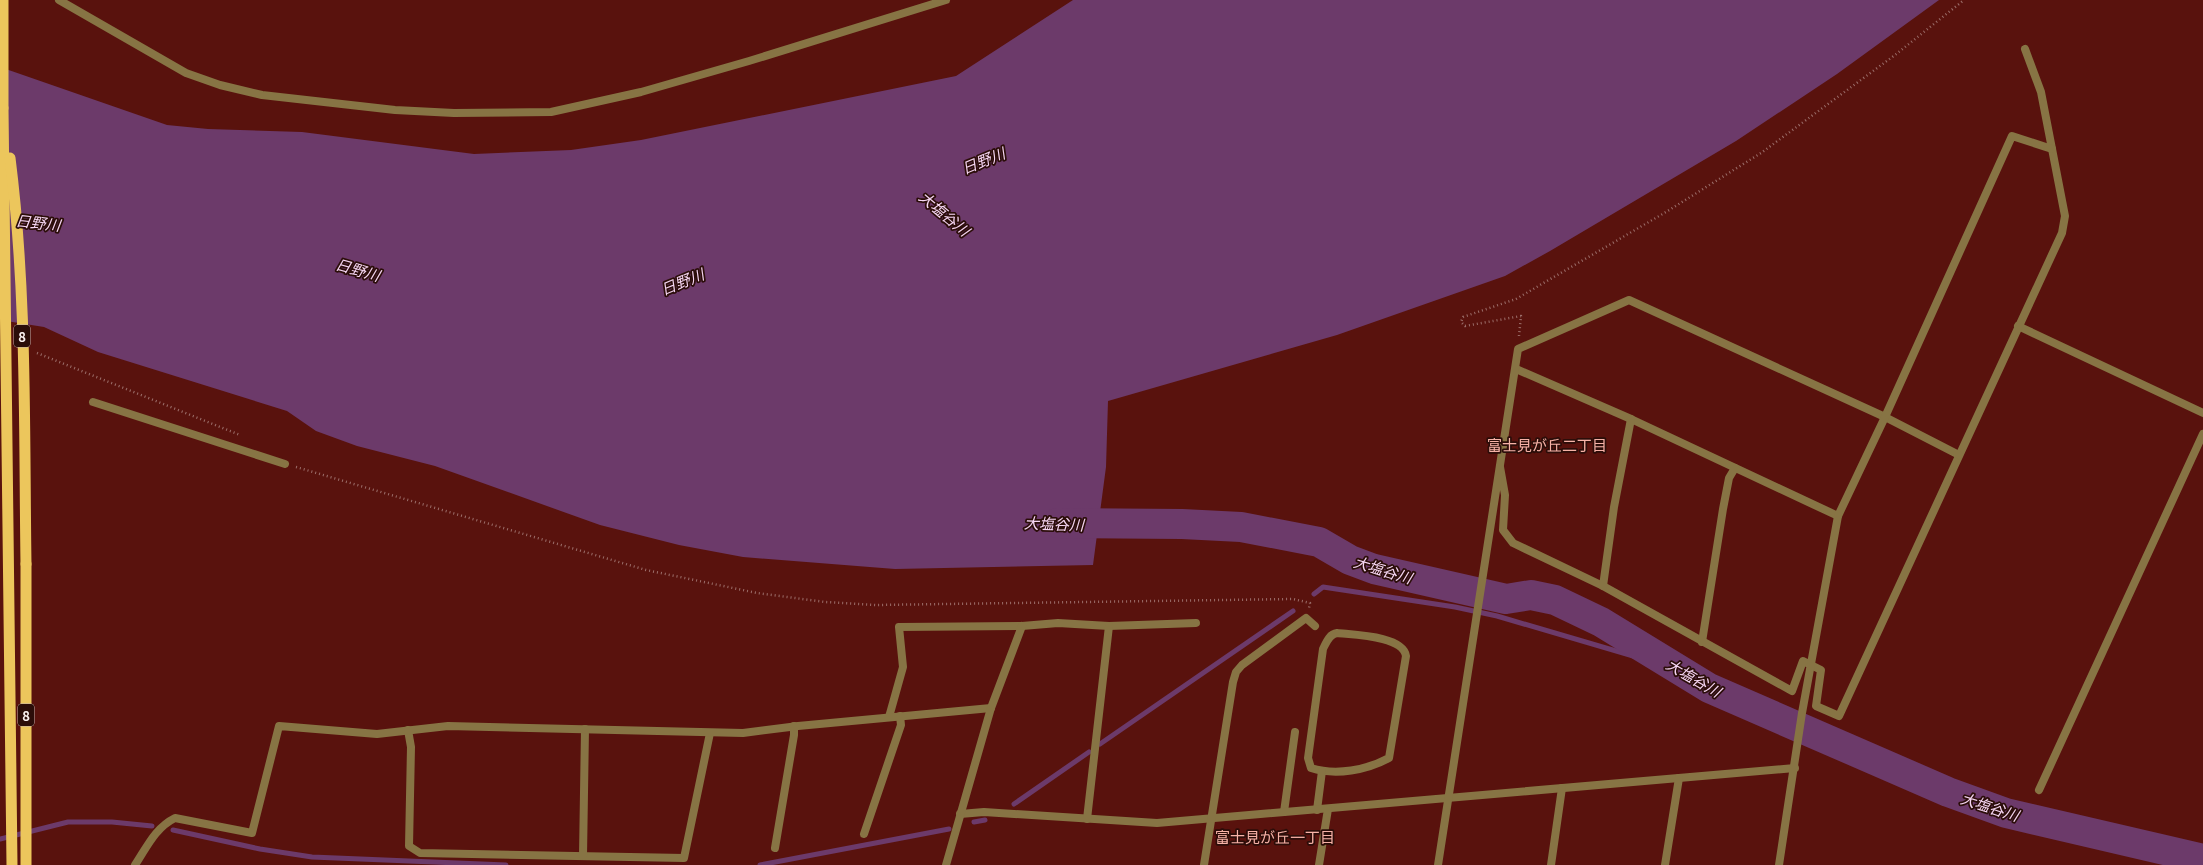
<svg xmlns="http://www.w3.org/2000/svg" width="2203" height="865" font-family="Georgia,'Noto Sans JP',serif">
<style>
.water{fill:#6c3a6a}
.lines{fill:none;stroke-linecap:round;stroke-linejoin:round}
.stream{stroke:#6c3a6a;stroke-width:5}
.river{stroke:#6c3a6a;stroke-width:30}
.path{stroke:#9c6f6b;stroke-width:2.5;stroke-dasharray:1 3;stroke-linecap:butt}
.service{stroke:#877444;stroke-width:8}
.minor{stroke:#877444;stroke-width:8}
.trunk{stroke:#ecc65c;stroke-width:11}
.trunk-bridge{stroke:#ecc65c;stroke-width:11}
.labels{text-anchor:middle;dominant-baseline:central;stroke-width:3.5;stroke-linejoin:round;paint-order:stroke}
.shield{fill:#2b0d09;stroke:#bcadab;stroke-width:1}
.shield-label{font-size:13px;font-weight:bold;fill:#faf1f0}
.water-label{font-size:15px;font-style:italic;fill:#f6d6f3;stroke:#2b0d09}
.neighbourhood-label{font-size:15px;fill:#f7b2a7;stroke:#2b0d09}
</style>
<rect width="100%" height="100%" fill="#59120d"/>
<polygon class="water" points="1073,0 1939,0 1837,74 1736,141 1550,251 1505,276 1337,335 1108,401 1106,467 1093,565 895,569 743,557 679,545 600,525 435,466 357,446 316,431 287,411 98,352 44,327 0,320 0,67 167,125 208,129 302,132 474,154 571,150 641,140 956,76"/>
<g class="lines">
<g class="stream">
<polyline points="1314,594 1323,587 1455,607 1497,616 1674,668"/>
<polyline points="1100,744 1293,611"/>
<polyline points="1014,804 1089,752"/>
<polyline points="974,822 985,820"/>
<polyline points="173,830 260,849 312,857 506,865"/>
<polyline points="0,839 68,822 112,822 152,826"/>
<polyline points="760,865 949,829"/>
</g>
<polyline class="river" points="1057,523 1182,524 1241,527 1319,542 1350,560 1374,569 1506,599 1531,595 1555,600 1601,622 1709,688 1948,792 2006,813 2203,859"/>
<g class="path">
<polyline points="1519,336 1521,316 1465,326 1461,322 1463,317 1516,299 1666,212 1761,153 1895,55 1964,0"/>
<polyline points="37,353 240,435"/>
<polyline points="296,467 646,570 757,593 825,602 876,605 1293,599 1310,603 1309,608"/>
</g>
<g class="service">
<path d="M1337 633C1354 635 1403 636 1406 656L1389 758C1367 770 1336 776 1311 768L1308 758 1323 649C1326 643 1329 634 1337 633Z"/>
<polyline points="1317,810 1322,771"/>
</g>
<g class="minor">
<polyline points="59,0 186,73 220,85 262,95 395,110 454,113 551,112 641,92 749,61 946,0"/>
<polyline points="2018,326 2203,413"/>
<polyline points="1516,369 1631,419 1838,516"/>
<polyline points="93,402 285,464"/>
<polyline points="1500,467 1505,495 1503,530 1513,543 1603,586 1792,691 1803,661 1821,670 1816,706 1839,716 2062,233 2065,216 2041,92 2025,49"/>
<polyline points="1603,586 1614,507 1631,419"/>
<polyline points="1702,642 1723,509 1729,478 1735,468"/>
<polyline points="889,717 903,667 899,627 1022,626 1058,623 1109,626 1196,623"/>
<polyline points="408,730 411,747 409,846 420,853 684,858 710,733"/>
<polyline points="2039,790 2203,434"/>
<polyline points="1284,812 1295,732"/>
<polyline points="960,814 984,812 1157,823 1795,768"/>
<polyline points="1087,819 1109,626"/>
<polyline points="864,834 901,725 900,716"/>
<polyline points="775,848 794,735 794,726"/>
<polyline points="583,856 585,729"/>
<path d="M135 865C147 847 155 828 175 818L252 833 279 726 377 734 448 726 743 733 798 726 991 708"/>
<polyline points="946,865 991,708 1022,626"/>
<polyline points="1204,865 1233,682 1236,672 1242,665 1306,618 1315,626"/>
<polyline points="1319,865 1328,809"/>
<polyline points="1438,865 1518,349 1629,300 1885,417 1959,455"/>
<polyline points="1551,865 1562,788"/>
<polyline points="1665,865 1679,778"/>
<polyline points="1779,865 1802,713 1838,516 1885,417 2012,136 2052,149"/>
</g>
<g class="trunk">
<polyline points="3,0 3,108"/>
<polyline points="26,865 26,564"/>
</g>
<g class="trunk-bridge">
<polyline points="3,108 12,865"/>
<path d="M10 158C27 292 24 429 26 564"/>
</g>
</g>
<g class="labels">
<g class="shield">
<rect x="14" y="325" width="16" height="22" rx="3"/>
<rect x="18" y="704" width="16" height="22" rx="3"/>
</g>
<g class="shield-label">
<text x="22" y="336">8</text>
<text x="26" y="715">8</text>
</g>
<g class="water-label">
<text transform="translate(983 160) rotate(-22)">日野川</text>
<text transform="translate(945 213) rotate(40)">大塩谷川</text>
<text transform="translate(38 222) rotate(7)">日野川</text>
<text transform="translate(358 269) rotate(16)">日野川</text>
<text transform="translate(682 281) rotate(-22)">日野川</text>
<text transform="translate(1054 523) rotate(2)">大塩谷川</text>
<text transform="translate(1383 569) rotate(17)">大塩谷川</text>
<text transform="translate(1694 677) rotate(30)">大塩谷川</text>
<text transform="translate(1990 806) rotate(18)">大塩谷川</text>
</g>
<g class="neighbourhood-label">
<text x="1547" y="444">富士見が丘二丁目</text>
<text x="1275" y="836">富士見が丘一丁目</text>
</g>
</g>
</svg>
